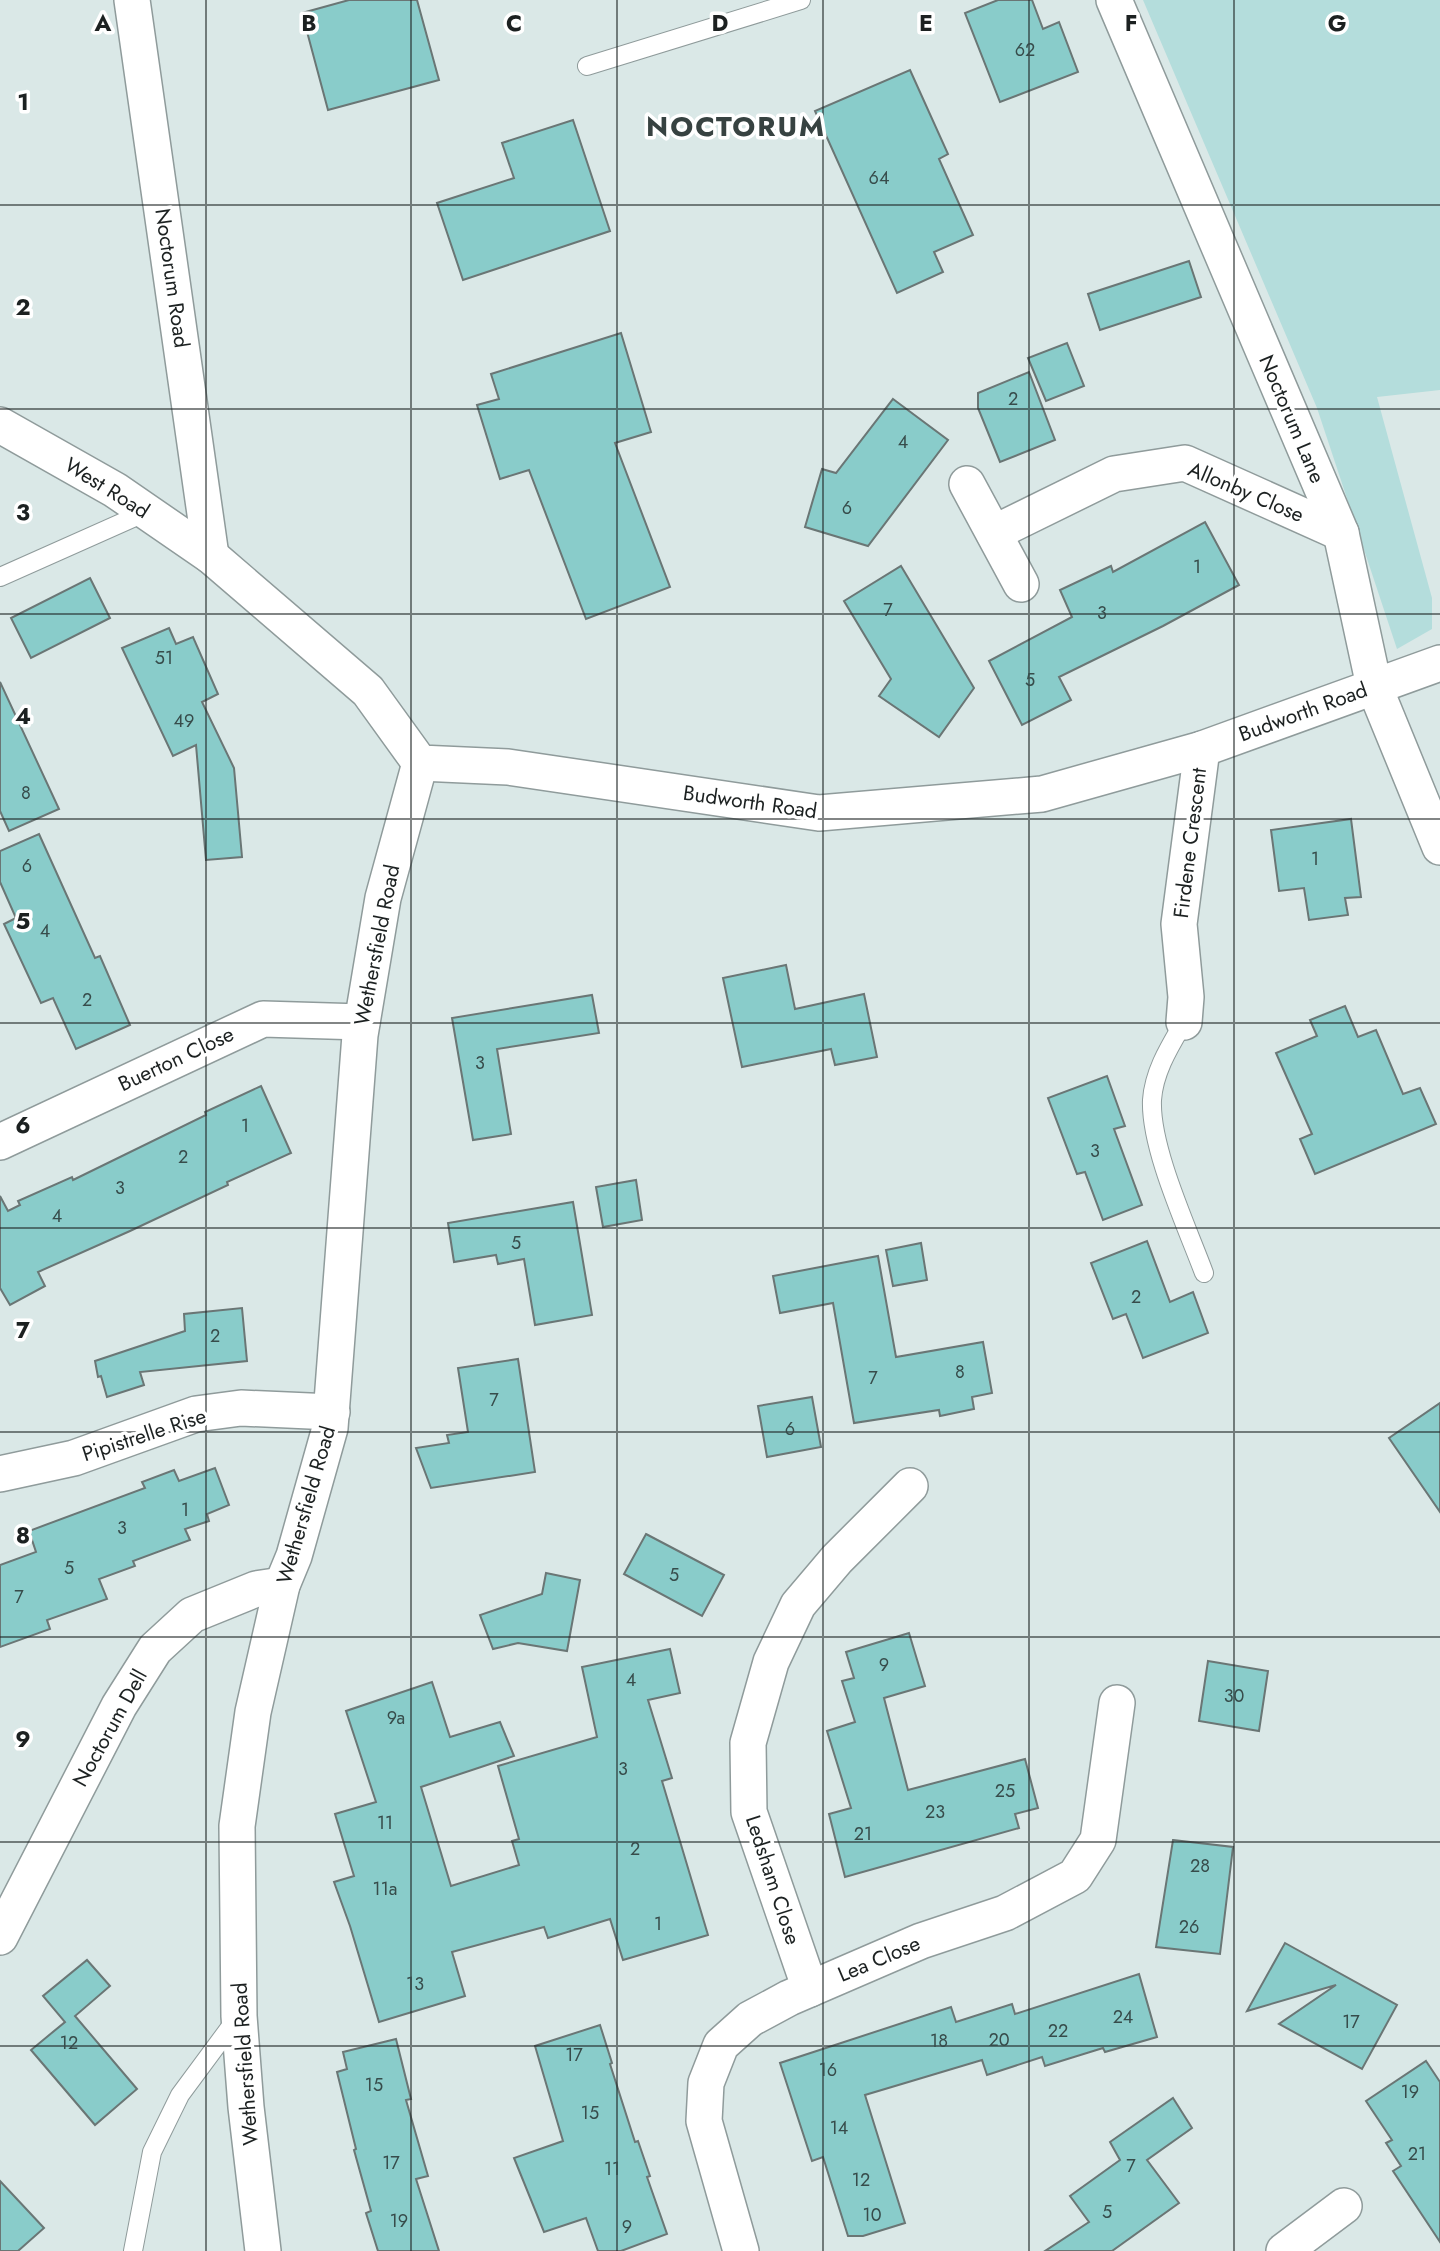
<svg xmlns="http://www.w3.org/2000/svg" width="1440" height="2251" font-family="Jost,sans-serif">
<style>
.green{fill:#b4dddc}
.building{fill:#89ccca;stroke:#6a7675;stroke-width:2}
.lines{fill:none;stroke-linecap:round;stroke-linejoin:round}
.service-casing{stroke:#8f9b9b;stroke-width:20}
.minor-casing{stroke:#8f9b9b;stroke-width:38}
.service{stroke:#fff;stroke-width:18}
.minor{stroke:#fff;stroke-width:35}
.grid{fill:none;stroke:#1c2121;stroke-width:2;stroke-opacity:0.55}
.labels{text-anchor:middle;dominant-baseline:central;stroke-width:7;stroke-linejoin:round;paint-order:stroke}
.number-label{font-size:18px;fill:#374c4b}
.street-label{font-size:21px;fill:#1c2121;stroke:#fff}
.district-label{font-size:28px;font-weight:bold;letter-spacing:2px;fill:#374241;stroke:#fff}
.grid-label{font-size:23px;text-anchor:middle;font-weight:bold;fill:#1c2121;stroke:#fff;stroke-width:7;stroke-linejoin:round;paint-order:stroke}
</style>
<rect width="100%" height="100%" fill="#dae8e7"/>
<polygon class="green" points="1143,0 1440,0 1440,390 1377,397 1432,598 1432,629 1397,649 1317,408"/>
<g class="building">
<polygon points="349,0 417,0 439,80 328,110 302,13"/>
<polygon points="998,0 1032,0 1043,29 1059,22 1078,72 1000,102 965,13"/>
<polygon points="910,70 948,154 939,159 973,235 934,252 943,272 897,293 815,111"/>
<polygon points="573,120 610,231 463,280 437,203 514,178 502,143"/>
<polygon points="1189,261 1201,297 1100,330 1088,294"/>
<polygon points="621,333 651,432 615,443 670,587 586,619 529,470 500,479 477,405 499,399 491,374"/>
<polygon points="1067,343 1084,386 1046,401 1028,358"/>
<polygon points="1029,372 1055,440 1000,462 978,408 978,393"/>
<polygon points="893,399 948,440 868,546 805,527 822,469 836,473"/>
<polygon points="1205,522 1239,585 1163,626 1059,677 1071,700 1022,725 989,661 1072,617 1060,590 1111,566 1113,572"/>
<polygon points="901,566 974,688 939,737 879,696 891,679 844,601"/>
<polygon points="90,578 110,618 31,658 11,618"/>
<polygon points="169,628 176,644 193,637 218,694 202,702 234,768 242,857 206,860 196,745 173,756 122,648"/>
<polygon points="0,682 59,809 9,831 0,811"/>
<polygon points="1351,819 1361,897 1345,898 1348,915 1309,920 1304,888 1279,891 1271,830"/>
<polygon points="39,834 95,958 100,956 130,1025 76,1049 53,998 41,1003 4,924 16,918 0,882 0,851"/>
<polygon points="786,965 795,1009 864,994 877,1057 835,1065 831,1049 742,1067 723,978"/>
<polygon points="592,995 599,1033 497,1049 511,1134 473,1140 452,1018"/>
<polygon points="1345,1006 1358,1037 1376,1030 1403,1094 1420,1088 1436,1124 1315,1174 1300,1139 1312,1134 1276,1053 1317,1036 1310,1020"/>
<polygon points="1107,1076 1125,1126 1114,1129 1142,1205 1103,1220 1085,1172 1077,1174 1048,1098"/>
<polygon points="261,1086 291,1153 227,1182 228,1185 130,1231 38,1272 45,1286 10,1305 0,1288 0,1196 8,1211 20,1205 18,1201 72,1177 73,1180 206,1115 205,1112"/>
<polygon points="636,1180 642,1220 603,1227 596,1187"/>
<polygon points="573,1202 592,1315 535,1325 524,1259 498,1264 496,1255 454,1262 448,1223"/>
<polygon points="1147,1241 1170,1302 1193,1292 1208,1333 1143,1358 1126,1314 1113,1319 1091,1263"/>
<polygon points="921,1243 927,1280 893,1286 886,1250"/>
<polygon points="878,1256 896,1357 983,1342 992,1393 972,1397 974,1409 940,1416 939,1410 854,1423 833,1303 780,1313 773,1276"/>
<polygon points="242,1308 247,1361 140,1372 144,1385 107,1397 101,1376 98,1377 95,1361 185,1331 184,1314"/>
<polygon points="518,1359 535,1472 431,1488 416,1448 449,1443 447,1435 468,1432 458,1368"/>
<polygon points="812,1397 821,1447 767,1457 758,1406"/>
<polygon points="1440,1403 1440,1512 1389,1438"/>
<polygon points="215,1468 229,1505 207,1514 209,1521 185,1529 190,1540 133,1561 135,1566 99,1579 107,1599 47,1620 50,1629 0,1647 0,1565 36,1552 29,1531 145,1488 142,1482 174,1470 179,1481"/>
<polygon points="646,1534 724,1575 702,1616 624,1574"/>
<polygon points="546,1573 580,1580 567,1651 518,1643 493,1649 480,1615 542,1594"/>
<polygon points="909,1633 925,1686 884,1698 908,1790 1025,1759 1038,1808 1015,1814 1019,1828 845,1877 829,1814 851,1808 827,1731 855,1722 842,1681 854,1678 846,1652"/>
<polygon points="670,1649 680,1693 648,1700 672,1778 662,1781 708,1935 623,1960 610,1919 548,1938 544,1927 452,1952 465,1996 379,2022 350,1926 334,1882 354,1876 335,1814 376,1802 346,1711 432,1682 450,1737 500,1722 514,1756 421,1787 451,1886 519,1865 512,1841 519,1839 498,1766 597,1737 582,1667"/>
<polygon points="1208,1661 1268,1671 1259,1731 1199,1721"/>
<polygon points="1173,1840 1233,1847 1220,1954 1156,1947"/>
<polygon points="1285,1943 1397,2005 1362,2069 1279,2024 1336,1985 1247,2011"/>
<polygon points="87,1960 110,1986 75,2016 137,2089 95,2125 31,2050 65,2022 43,1996"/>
<polygon points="1139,1974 1157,2037 1105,2052 1103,2048 1045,2066 1042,2057 987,2075 982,2060 865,2095 905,2223 863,2236 848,2236 823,2157 812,2161 780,2063 951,2007 956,2022 1012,2004 1015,2014"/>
<polygon points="600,2025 612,2063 610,2064 635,2142 638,2141 650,2176 647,2177 667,2234 621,2251 598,2251 586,2218 544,2232 514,2158 563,2141 535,2046"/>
<polygon points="396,2039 411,2099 406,2100 428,2176 416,2179 439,2251 378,2251 366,2213 371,2211 354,2150 356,2149 337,2072 347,2069 343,2052"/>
<polygon points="1426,2061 1440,2082 1440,2242 1393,2171 1401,2166 1386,2143 1392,2140 1366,2101"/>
<polygon points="1173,2098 1192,2128 1147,2160 1179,2203 1112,2251 1045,2251 1089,2222 1070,2196 1120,2160 1110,2142"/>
<polygon points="0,2181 44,2228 18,2251 0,2251"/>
</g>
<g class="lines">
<defs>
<g id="service">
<polyline points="587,66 801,0"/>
<polyline points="0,577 146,512"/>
<path d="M1184 1022C1170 1046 1154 1071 1152 1100 1150 1148 1187 1227 1204 1273"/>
<polyline points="133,2251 152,2152 180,2095 237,2018"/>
</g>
<g id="minor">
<polyline points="132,0 211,556"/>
<polyline points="1114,0 1341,533 1374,686 1440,847"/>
<polyline points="0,425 115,490 211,556 368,691 420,763 508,767 819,813 1042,794 1202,749 1440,663"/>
<polyline points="967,484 1021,584"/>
<polyline points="994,533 1114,474 1185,463 1341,533"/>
<polyline points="1184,1022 1186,997 1179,924 1202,749"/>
<polyline points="0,1142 263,1019 362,1022"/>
<polyline points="0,1474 74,1458 196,1414 241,1408 332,1412"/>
<polyline points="0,1937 119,1706 155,1649 192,1615 256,1589 282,1585"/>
<polyline points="810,1989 749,1812 748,1743 771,1662 798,1605 837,1559 910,1486"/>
<polyline points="263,2251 246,2107 239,2016 237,1826 253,1712 282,1585 294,1556 330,1428 360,1035 383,898 420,763"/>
<polyline points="741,2251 704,2121 706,2083 721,2045 750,2019 789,1998 921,1941 1005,1913 1075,1876 1098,1840 1117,1703"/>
<polyline points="1284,2251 1344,2206"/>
</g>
</defs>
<use href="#service" class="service-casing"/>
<use href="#minor" class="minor-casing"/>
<use href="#service" class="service"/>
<use href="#minor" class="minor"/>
</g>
<path class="grid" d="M206 0V2251M411 0V2251M617 0V2251M823 0V2251M1029 0V2251M1234 0V2251M0 205H1440M0 409H1440M0 614H1440M0 819H1440M0 1023H1440M0 1228H1440M0 1432H1440M0 1637H1440M0 1842H1440M0 2046H1440"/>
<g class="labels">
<g class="number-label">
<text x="1025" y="50">62</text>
<text x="879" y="178">64</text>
<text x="1013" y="399">2</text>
<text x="903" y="442">4</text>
<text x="847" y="508">6</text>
<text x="1197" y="567">1</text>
<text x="888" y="610">7</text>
<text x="1102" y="613">3</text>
<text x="164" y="658">51</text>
<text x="1030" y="680">5</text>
<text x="184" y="721">49</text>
<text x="26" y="793">8</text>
<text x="1315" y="859">1</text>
<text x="27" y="866">6</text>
<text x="45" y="931">4</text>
<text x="87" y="1000">2</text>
<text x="480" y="1063">3</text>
<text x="245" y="1126">1</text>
<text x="1095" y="1151">3</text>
<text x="183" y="1157">2</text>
<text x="120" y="1188">3</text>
<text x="57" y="1216">4</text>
<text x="516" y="1243">5</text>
<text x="1136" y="1297">2</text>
<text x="215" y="1336">2</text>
<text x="960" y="1372">8</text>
<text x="873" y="1378">7</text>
<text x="494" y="1400">7</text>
<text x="790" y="1429">6</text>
<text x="185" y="1510">1</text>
<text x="122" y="1528">3</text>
<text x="69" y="1568">5</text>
<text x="674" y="1575">5</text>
<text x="19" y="1597">7</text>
<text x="884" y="1665">9</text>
<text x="631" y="1680">4</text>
<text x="1234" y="1696">30</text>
<text x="396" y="1718">9a</text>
<text x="623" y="1769">3</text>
<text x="1005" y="1791">25</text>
<text x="935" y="1812">23</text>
<text x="385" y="1823">11</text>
<text x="863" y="1834">21</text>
<text x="635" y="1849">2</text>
<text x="1200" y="1866">28</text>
<text x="385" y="1889">11a</text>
<text x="658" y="1924">1</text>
<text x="1189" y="1927">26</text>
<text x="415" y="1984">13</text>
<text x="1123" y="2017">24</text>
<text x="1351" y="2022">17</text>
<text x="1058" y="2031">22</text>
<text x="999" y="2040">20</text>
<text x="939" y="2041">18</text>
<text x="69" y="2043">12</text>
<text x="574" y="2055">17</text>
<text x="828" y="2070">16</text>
<text x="374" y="2085">15</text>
<text x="1410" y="2092">19</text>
<text x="590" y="2113">15</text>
<text x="839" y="2128">14</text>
<text x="1417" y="2154">21</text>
<text x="391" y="2163">17</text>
<text x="1131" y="2166">7</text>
<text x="612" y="2169">11</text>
<text x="861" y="2180">12</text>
<text x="1107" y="2212">5</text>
<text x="872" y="2215">10</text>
<text x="399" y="2221">19</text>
<text x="627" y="2227">9</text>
</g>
<g class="street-label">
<text transform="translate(172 278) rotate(82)">Noctorum Road</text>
<text transform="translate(1292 419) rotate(67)">Noctorum Lane</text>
<text transform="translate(107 488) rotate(32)">West Road</text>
<text transform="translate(1246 492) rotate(23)">Allonby Close</text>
<text transform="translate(1303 712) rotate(-20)">Budworth Road</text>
<text transform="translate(750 802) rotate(8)">Budworth Road</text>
<text transform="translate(1190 843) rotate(-83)">Firdene Crescent</text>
<text transform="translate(377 945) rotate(-79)">Wethersfield Road</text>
<text transform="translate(176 1059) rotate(-25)">Buerton Close</text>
<text transform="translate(144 1435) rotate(-18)">Pipistrelle Rise</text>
<text transform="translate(306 1505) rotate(-74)">Wethersfield Road</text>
<text transform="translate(110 1728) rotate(-61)">Noctorum Dell</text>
<text transform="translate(773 1880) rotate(72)">Ledsham Close</text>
<text transform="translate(879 1959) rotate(-23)">Lea Close</text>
<text transform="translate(245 2064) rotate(-94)">Wethersfield Road</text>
</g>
<g class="district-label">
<text x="736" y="126">NOCTORUM</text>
</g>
</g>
<g class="grid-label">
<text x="103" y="31">A</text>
<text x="309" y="31">B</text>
<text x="514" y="31">C</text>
<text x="720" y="31">D</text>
<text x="926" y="31">E</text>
<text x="1131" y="31">F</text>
<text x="1337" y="31">G</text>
<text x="23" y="110">1</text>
<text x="23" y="315">2</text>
<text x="23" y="520">3</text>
<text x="23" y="724">4</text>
<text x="23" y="929">5</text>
<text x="23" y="1133">6</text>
<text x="23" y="1338">7</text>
<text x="23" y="1543">8</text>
<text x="23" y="1747">9</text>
</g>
</svg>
